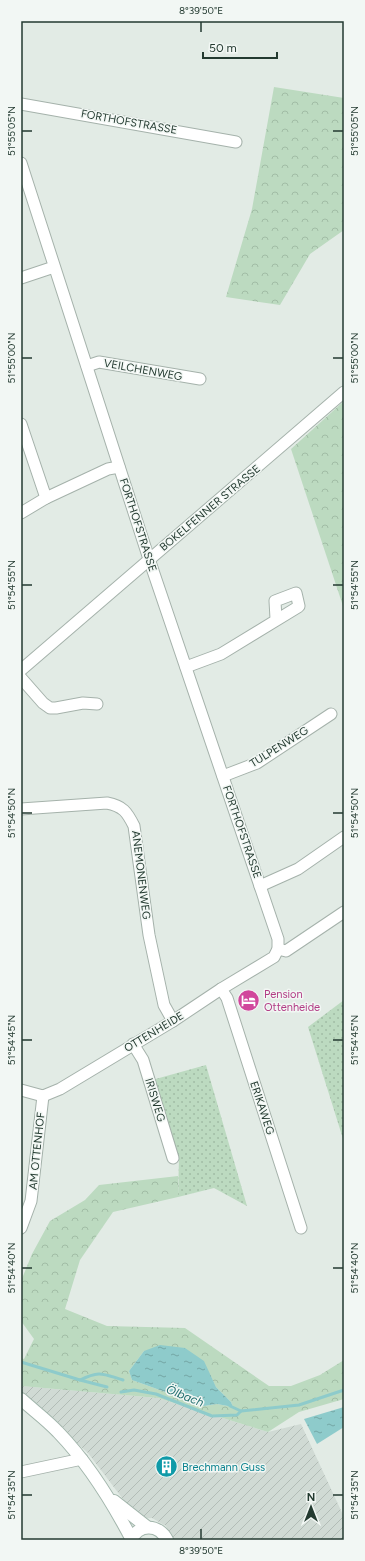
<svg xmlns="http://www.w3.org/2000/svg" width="365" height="1561" font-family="Figtree,sans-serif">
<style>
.industrial{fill:url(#industrial-furrows)}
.grass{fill:url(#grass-dots)}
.forest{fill:url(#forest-crowns);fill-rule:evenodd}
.water{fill:url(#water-ripples)}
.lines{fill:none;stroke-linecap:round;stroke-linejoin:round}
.stream{stroke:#8ecbcb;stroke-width:3}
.street-casing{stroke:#a5b2ab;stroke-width:13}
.secondary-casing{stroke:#a1b5ab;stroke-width:14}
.street{stroke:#fff;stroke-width:11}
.secondary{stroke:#fff;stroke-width:12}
.ticks{fill:none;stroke:#233a30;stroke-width:1.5}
.labels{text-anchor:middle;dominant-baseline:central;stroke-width:3;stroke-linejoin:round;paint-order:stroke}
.street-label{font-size:11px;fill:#233a30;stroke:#f2f7f4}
.hotel-label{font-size:11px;fill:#b23c85;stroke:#f2f7f4;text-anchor:start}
.culture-label{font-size:11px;fill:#0d838f;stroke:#f2f7f4;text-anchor:start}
.water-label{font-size:12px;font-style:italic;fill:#237070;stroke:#f2f7f4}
.neatline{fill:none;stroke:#233a30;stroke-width:1.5}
.ticks-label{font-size:10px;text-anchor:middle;fill:#233a30}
</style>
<defs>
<pattern id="industrial-furrows" width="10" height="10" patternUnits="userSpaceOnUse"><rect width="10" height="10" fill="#d0dad4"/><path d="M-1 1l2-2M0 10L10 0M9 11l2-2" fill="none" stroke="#b2bcb6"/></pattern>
<pattern id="grass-dots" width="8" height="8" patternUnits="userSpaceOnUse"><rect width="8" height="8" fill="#bcdac0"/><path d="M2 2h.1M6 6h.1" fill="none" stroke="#a1bca5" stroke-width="1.8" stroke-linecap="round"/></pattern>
<pattern id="forest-crowns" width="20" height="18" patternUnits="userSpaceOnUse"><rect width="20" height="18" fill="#bcdac0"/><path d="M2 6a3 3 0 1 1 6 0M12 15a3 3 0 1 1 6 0" fill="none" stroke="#a1bca5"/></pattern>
<pattern id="water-ripples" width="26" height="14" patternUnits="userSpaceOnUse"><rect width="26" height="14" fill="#8ecbcb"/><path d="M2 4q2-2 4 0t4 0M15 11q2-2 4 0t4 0" fill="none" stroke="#74a6a5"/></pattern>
</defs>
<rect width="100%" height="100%" fill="#e2ebe5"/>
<polygon class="industrial" points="21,1386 158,1398 268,1432 301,1424 344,1517 344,1540 171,1540 166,1526 152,1518 138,1519 88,1453 21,1394"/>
<g class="grass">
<polygon points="344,1000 344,1142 308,1027"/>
<polygon points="206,1065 247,1206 214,1188 178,1197 179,1158 152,1080"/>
</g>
<g class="forest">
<polygon points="274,87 344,98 344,230 310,254 280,305 226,297 252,209"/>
<polygon points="344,401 344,609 291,449"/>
<path d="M178 1176V1197L113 1212 80 1260 65 1309 107 1326 185 1328 269 1386H291L320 1375 344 1360V1399L299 1412 268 1432 158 1398 21 1386V1358L24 1359 34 1339 21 1321V1281L32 1254 50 1221 85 1200 99 1185ZM144 1351 211 1377 216 1387 231 1402 233 1407 217 1404 204 1406 132 1380 129 1371Z"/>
</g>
<g class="water">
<polygon points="160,1345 185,1348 204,1361 216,1387 231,1402 233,1407 217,1404 204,1406 132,1380 129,1371 144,1351"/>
<polygon points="344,1407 344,1427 317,1444 304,1419"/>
</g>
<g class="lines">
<g class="stream">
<path d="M21 1362 80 1380C100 1370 103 1374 123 1380"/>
<polyline points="80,1380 107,1387"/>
<polyline points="121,1392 134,1390 156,1394 212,1416 237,1415 241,1411"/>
<polyline points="230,1406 241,1411 299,1405 344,1390"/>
</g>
<defs>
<g id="street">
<polyline points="21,104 236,142"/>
<polyline points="21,163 149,559 278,939 278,949 274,957 221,989 173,1021 60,1089 43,1096 21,1090"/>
<polyline points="21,278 54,267"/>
<polyline points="87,366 99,362 200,379"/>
<polyline points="21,424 46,498"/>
<polyline points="21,513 46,498 108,469 119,467"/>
<polyline points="186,667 221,654 298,607 299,606 296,593 275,601 276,619"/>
<polyline points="21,670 344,392"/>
<polyline points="21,678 43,703 50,708 56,708 83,703 97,704"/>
<polyline points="223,776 257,763 331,714"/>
<path d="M21 809 107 803C123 806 127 812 134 826L149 935 164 1005 173 1021"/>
<polyline points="260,886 298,869 344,837"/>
<polyline points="278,949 286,951 344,912"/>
<polyline points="221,989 227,998 301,1228"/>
<polyline points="133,1044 143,1060 173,1158"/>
<polyline points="21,1228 31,1201 43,1096"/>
<polyline points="21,1472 82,1459"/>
</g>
<g id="secondary">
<path d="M21 1399C33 1410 47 1420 58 1432 88 1463 111 1500 131 1538"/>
<polyline points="114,1501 147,1527"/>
<path d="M131 1540C139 1523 159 1524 167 1540"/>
</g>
</defs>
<use href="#street" class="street-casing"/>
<use href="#secondary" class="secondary-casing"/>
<use href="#street" class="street"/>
<use href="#secondary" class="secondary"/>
</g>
<path class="ticks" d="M201 22V32M22 131H32M333 131H343M22 358H32M333 358H343M22 585H32M333 585H343M22 813H32M333 813H343M22 1040H32M333 1040H343M22 1268H32M333 1268H343M22 1495H32M333 1495H343M201 1529V1539"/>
<defs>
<symbol id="hotel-disc" viewBox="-11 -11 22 22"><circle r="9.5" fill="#d1479c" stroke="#f2f7f4"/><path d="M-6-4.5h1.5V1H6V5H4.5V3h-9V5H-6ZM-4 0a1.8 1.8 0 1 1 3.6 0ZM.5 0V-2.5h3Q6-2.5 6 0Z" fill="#fff"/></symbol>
<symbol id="building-disc" viewBox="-11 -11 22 22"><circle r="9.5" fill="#0f9aa8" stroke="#f2f7f4"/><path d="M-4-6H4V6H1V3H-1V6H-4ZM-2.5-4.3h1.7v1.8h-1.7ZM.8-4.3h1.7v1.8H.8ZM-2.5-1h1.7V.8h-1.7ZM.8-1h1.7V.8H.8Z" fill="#fff"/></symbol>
</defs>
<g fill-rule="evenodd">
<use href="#hotel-disc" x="236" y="988" width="25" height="25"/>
<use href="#building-disc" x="154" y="1454" width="25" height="25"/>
</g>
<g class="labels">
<g class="street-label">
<text transform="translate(129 122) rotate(10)">FORTHOFSTRASSE</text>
<text transform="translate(143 370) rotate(10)">VEILCHENWEG</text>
<text transform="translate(210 508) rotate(-40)">BOKELFENNER STRASSE</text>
<text transform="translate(138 525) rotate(72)">FORTHOFSTRASSE</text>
<text transform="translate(279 747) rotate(-32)">TULPENWEG</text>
<text transform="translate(242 832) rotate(71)">FORTHOFSTRASSE</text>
<text transform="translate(141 875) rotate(83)">ANEMONENWEG</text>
<text transform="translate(154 1032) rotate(-31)">OTTENHEIDE</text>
<text transform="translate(155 1100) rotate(73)">IRISWEG</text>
<text transform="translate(262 1108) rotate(72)">ERIKAWEG</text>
<text transform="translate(37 1151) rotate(-84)">AM OTTENHOF</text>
</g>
<g class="hotel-label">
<text x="264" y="994">Pension<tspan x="264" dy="13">Ottenheide</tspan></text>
</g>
<g class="culture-label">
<text x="182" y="1467">Brechmann Guss</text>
</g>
<g class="water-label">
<text transform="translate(185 1396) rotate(22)">Ölbach</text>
</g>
</g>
<rect width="365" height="1561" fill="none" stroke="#f2f7f4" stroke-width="44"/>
<g transform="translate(311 1507)" stroke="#f2f7f4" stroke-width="3" paint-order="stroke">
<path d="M0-3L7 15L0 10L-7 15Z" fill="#233a30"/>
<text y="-6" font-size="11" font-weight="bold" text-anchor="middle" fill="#233a30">N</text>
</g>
<path d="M203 52v6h74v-6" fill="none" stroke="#233a30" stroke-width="2"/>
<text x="209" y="52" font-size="12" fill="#233a30" stroke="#f2f7f4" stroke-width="3" paint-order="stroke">50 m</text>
<rect x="22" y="22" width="321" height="1517" class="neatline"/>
<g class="ticks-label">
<text x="201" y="14">8°39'50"E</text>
<text transform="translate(11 131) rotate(-90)" y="4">51°55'05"N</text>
<text transform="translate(354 131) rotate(-90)" y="4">51°55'05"N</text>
<text transform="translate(11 358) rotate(-90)" y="4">51°55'00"N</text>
<text transform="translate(354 358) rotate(-90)" y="4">51°55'00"N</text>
<text transform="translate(11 585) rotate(-90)" y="4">51°54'55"N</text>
<text transform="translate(354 585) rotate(-90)" y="4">51°54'55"N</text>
<text transform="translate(11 813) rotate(-90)" y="4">51°54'50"N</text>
<text transform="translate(354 813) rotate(-90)" y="4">51°54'50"N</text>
<text transform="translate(11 1040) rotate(-90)" y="4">51°54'45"N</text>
<text transform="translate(354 1040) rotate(-90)" y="4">51°54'45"N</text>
<text transform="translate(11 1268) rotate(-90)" y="4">51°54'40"N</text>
<text transform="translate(354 1268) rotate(-90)" y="4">51°54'40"N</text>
<text transform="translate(11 1495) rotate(-90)" y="4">51°54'35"N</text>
<text transform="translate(354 1495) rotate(-90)" y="4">51°54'35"N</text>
<text x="201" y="1554">8°39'50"E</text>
</g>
</svg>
